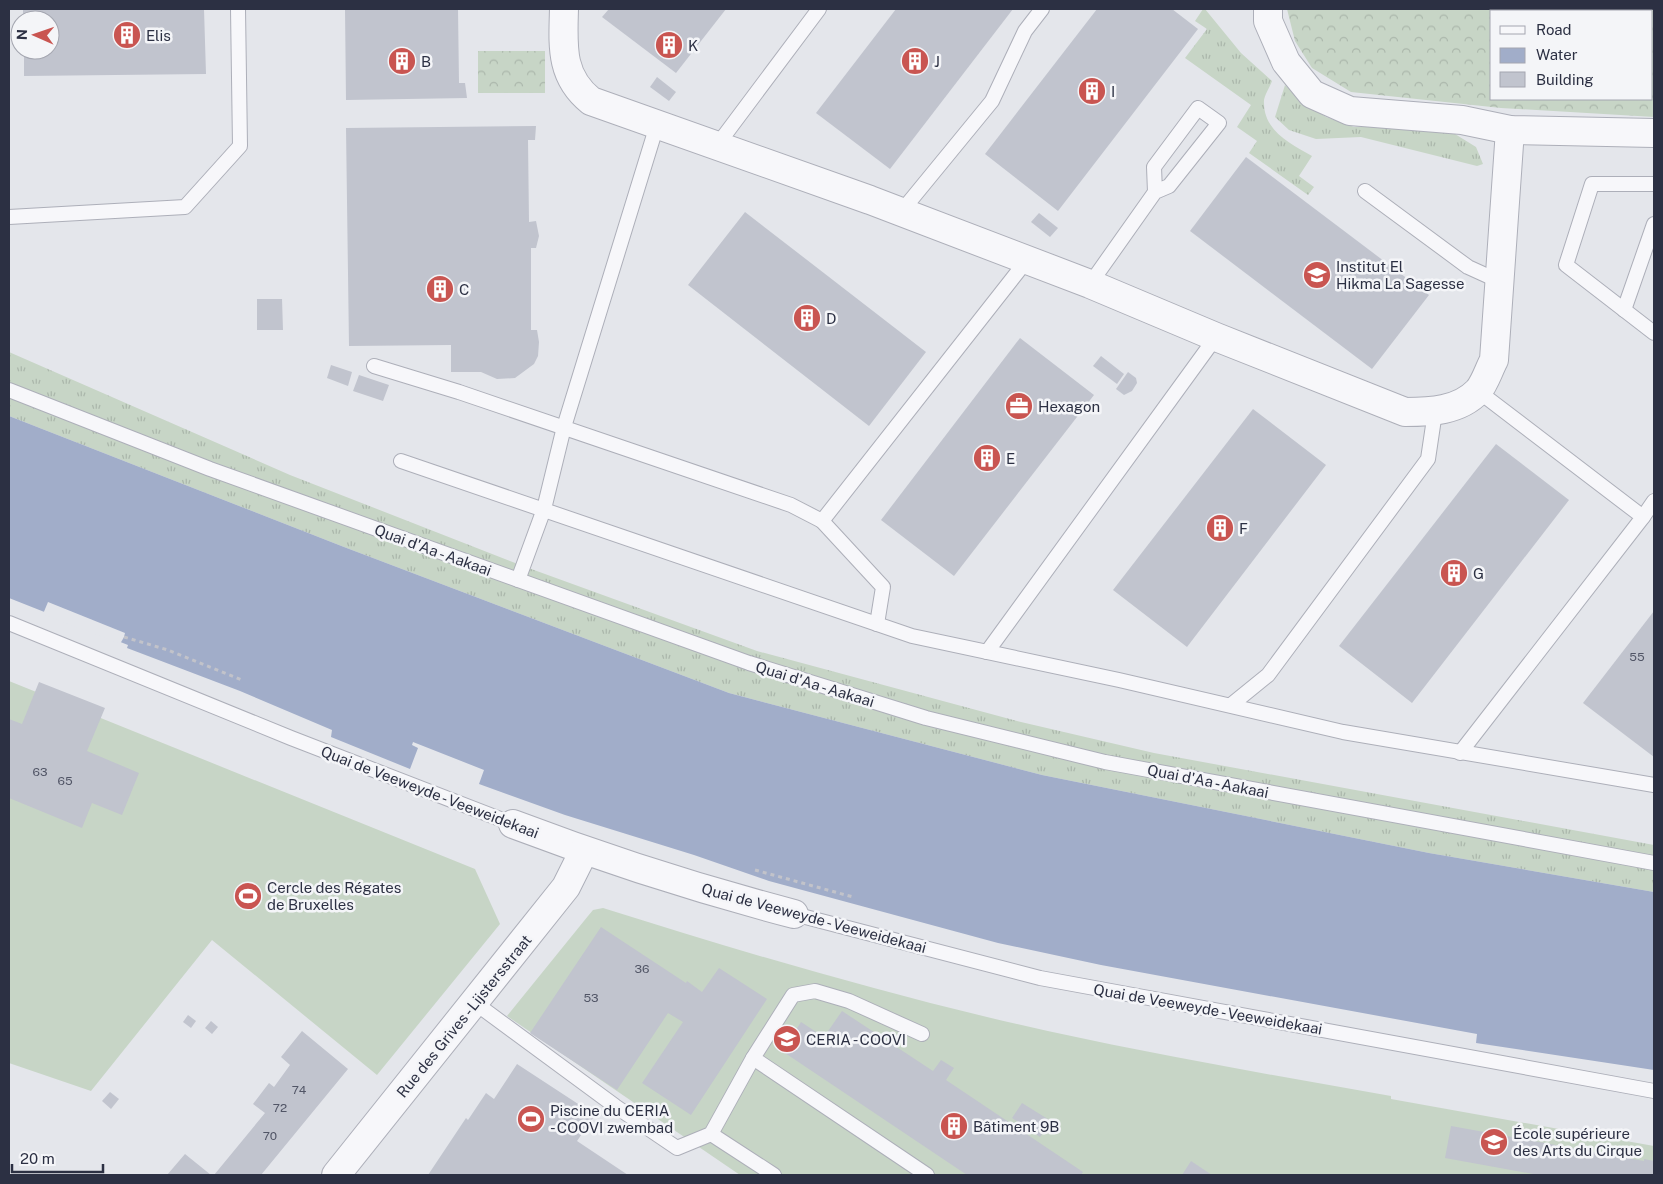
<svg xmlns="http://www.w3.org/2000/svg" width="1663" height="1184" font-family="'Public Sans',sans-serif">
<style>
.grass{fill:url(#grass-tufts)}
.forest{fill:url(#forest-crowns);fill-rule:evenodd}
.pitch{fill:#c7d5c6}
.water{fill:#a1adc9}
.pier{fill:#e4e6eb}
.building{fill:#c1c4ce}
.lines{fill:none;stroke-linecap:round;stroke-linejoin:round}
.lane-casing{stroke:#adafb9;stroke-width:16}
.street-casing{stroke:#adafb9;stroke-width:30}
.path{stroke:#c2c3ca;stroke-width:3;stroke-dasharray:4 4;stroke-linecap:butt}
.lane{stroke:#f7f7fa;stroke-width:14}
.street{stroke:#f7f7fa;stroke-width:28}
.labels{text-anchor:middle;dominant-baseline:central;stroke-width:5;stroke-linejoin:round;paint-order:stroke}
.number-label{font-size:12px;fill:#515566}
.poi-label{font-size:15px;fill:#2c3043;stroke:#f4f5f8;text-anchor:start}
.street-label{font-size:15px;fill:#2c3043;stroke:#f4f5f8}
</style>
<defs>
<pattern id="grass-tufts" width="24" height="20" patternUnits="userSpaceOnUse" patternTransform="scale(1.25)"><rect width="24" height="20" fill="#c7d5c6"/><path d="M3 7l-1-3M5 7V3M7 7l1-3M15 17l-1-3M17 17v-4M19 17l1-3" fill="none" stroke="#abb7ab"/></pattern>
<pattern id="forest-crowns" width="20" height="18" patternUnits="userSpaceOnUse" patternTransform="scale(1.25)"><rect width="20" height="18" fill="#c7d5c6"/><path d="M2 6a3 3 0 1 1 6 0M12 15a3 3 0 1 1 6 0" fill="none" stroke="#abb7ab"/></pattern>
</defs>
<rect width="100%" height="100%" fill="#e4e6eb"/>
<g class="grass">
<path d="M1203 9H1205L1241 53 1272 81C1270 87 1263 97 1264 103 1264 131 1291 144 1312 156L1299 176 1314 187 1308 195 1249 153 1257 141 1237 127 1251 105 1185 58 1207 29 1195 21Z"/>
<polygon points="1285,85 1302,101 1326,117 1354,127 1386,126 1455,134 1476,147 1483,164 1477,166 1361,137 1316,139 1289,130 1275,117"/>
<polygon points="9,352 290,475 523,566 757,651 1021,722 1154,753 1654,845 1654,892 1429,853 1042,775 729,693 344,547 9,416"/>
</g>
<g class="forest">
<path d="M1287 9H1654V117L1501 108 1351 92 1312 68 1295 41ZM1492 11H1652V99H1492Z"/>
<rect x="478" y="51" width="67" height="42"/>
</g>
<g class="pitch">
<polygon points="9,681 475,869 500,924 377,1075 212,940 91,1091 9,1063"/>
<path d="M603 908C730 948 857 986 987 1017 1120 1049 1256 1072 1391 1096V1099L1654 1146V1175H740L507 1016 588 916 593 910Z"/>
</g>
<polygon class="water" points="9,416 344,547 729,693 1042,775 1429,853 1654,892 1654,1070 1476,1043 1477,1034 1101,965 998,943 769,881 694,855 565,815 479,784 484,770 413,742 412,745 418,748 410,769 331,737 332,730 240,691 127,648 128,645 9,598"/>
<polygon class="pier" points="48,602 125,633 124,637 120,644 43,614"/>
<g class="building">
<polygon points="23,9 204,9 206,74 24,76 24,50 50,50 50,20 23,20"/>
<polygon points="345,9 458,9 459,83 465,83 467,98 346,100"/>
<polygon points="609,9 726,9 676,73 602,17"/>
<polygon points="896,9 1013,9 890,169 816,113"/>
<polygon points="1097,9 1172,9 1198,29 1058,211 985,154"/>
<polygon points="657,77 676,92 669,101 650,87"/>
<polygon points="536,126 535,140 528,140 529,222 536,221 539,236 536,248 531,248 531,330 537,330 539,342 538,356 534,364 515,378 497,379 481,372 451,372 451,345 349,346 346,128"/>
<polygon points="1246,157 1429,295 1372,369 1190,231"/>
<polygon points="745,212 926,352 869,426 688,285"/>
<polygon points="1039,213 1058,228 1050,237 1031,222"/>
<polygon points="257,299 282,299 283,330 257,330"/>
<polygon points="1020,338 1094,395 954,576 881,520"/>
<polygon points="1101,356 1124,374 1117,384 1093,366"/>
<polygon points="331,365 352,372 348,386 327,378"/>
<polygon points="1128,372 1136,378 1137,383 1132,391 1124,395 1116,389"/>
<polygon points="359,375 389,385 383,401 353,391"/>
<polygon points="1253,409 1326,465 1187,647 1113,590"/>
<polygon points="1496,444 1569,500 1412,703 1339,646"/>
<polygon points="1654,611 1654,757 1583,703"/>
<polygon points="39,682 105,708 87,751 139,773 122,815 92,803 82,828 9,798 9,719 22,724"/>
<polygon points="601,927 686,983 687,981 702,992 719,968 767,999 691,1115 642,1083 683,1022 668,1013 617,1090 530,1033"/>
<polygon points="842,1011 933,1071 941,1060 954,1068 946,1080 1083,1172 1081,1175 967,1175 782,1051 801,1022 824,1037"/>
<polygon points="188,1015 196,1021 191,1028 183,1022"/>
<polygon points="211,1021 218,1027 212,1034 205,1028"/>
<polygon points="302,1031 348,1069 261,1175 214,1175 265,1113 253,1104 269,1083 274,1087 290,1065 281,1057"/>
<polygon points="517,1064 595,1115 577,1141 628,1175 428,1175 466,1118 468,1120 486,1093 494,1099"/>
<polygon points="110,1092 119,1099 111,1109 102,1101"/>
<polygon points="1022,1103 1051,1121 1040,1137 1012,1118"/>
<polygon points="1451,1126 1644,1161 1644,1159 1654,1161 1654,1175 1539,1175 1445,1158"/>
<polygon points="185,1154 211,1175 167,1175"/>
<polygon points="1191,1161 1212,1175 1182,1175"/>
</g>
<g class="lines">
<defs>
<g id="lane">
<polyline points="718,144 819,9"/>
<polyline points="1654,184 1592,184 1566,265 1654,333"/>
<polyline points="1365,191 1468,267 1501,282"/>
<polyline points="901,212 992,101 1025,31 1042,9"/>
<polyline points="9,217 185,207 240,146 238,9"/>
<polyline points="1090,284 1155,192 1169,186 1219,123 1198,108 1154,167 1155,192"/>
<polyline points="1624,310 1654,224"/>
<polyline points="374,366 459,392 791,505 822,521 1027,260"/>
<polyline points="9,390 210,469 749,663 926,718 1105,762 1654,863"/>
<polyline points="401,461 912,636 1119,680 1343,732 1654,785"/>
<polyline points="1643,517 1654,501"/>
<polyline points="822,521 883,587 877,624"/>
<polyline points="518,580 544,509 564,427 657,125"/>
<polyline points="9,623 291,738 513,824"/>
<polyline points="987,652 1216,337"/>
<polyline points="1231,705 1268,675 1428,459 1435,412"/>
<polyline points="1460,753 1643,517 1478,391"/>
<polyline points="794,914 1040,978 1654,1091"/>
<polyline points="475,1003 615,1106 677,1148 711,1134 753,1058 793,995 815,991 849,1001 922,1034"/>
<polyline points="753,1058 927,1175"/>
<polyline points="711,1134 774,1175"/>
</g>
<g id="street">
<path d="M564 9C563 46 560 76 591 101L870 200 1090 284 1216 337 1405 412C1430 412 1459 411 1478 391 1485 383 1489 369 1494 360L1510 130"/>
<polyline points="1268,9 1268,21 1286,62 1312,94 1350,111 1462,120 1510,130 1654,133"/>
<path d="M513 824C605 859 699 889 794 914"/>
<polyline points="336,1175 566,887 584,851"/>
</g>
</defs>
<use href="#lane" class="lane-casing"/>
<use href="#street" class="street-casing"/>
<g class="path">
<polyline points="124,637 168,650 242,680"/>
<polyline points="755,870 853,897"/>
</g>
<use href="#lane" class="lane"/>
<use href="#street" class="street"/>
</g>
<defs>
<symbol id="building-disc" viewBox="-11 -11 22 22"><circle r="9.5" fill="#c95551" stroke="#f4f5f8"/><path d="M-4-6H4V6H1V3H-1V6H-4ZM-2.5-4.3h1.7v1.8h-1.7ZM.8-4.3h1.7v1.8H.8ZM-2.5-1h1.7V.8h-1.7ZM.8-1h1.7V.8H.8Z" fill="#fff"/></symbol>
<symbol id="school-disc" viewBox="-11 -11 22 22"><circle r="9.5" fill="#c95551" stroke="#f4f5f8"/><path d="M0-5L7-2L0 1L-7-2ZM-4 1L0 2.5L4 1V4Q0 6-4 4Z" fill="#fff"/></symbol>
<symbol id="office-disc" viewBox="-11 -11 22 22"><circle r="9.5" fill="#c95551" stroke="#f4f5f8"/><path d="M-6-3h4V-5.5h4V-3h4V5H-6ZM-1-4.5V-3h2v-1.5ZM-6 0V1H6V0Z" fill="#fff"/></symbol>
<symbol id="stadium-disc" viewBox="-11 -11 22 22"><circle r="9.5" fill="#c95551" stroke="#f4f5f8"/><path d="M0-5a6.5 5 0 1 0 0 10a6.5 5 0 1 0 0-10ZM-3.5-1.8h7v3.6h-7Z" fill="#fff"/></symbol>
<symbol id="university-disc" viewBox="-11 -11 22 22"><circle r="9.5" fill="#c95551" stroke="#f4f5f8"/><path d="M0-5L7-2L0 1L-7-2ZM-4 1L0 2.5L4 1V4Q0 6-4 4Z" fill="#fff"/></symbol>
</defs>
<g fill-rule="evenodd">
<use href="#building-disc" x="111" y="19" width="32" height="32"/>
<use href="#building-disc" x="653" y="29" width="32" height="32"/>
<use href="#building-disc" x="386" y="45" width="32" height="32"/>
<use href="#building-disc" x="899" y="45" width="32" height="32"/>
<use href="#building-disc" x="1076" y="75" width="32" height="32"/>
<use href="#school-disc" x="1301" y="259" width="32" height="32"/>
<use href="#building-disc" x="424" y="273" width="32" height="32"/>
<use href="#building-disc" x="791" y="302" width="32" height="32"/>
<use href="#office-disc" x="1003" y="390" width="32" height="32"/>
<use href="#building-disc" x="971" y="442" width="32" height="32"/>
<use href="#building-disc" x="1204" y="512" width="32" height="32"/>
<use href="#building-disc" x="1438" y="557" width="32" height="32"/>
<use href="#stadium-disc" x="232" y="880" width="32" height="32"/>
<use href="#university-disc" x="771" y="1023" width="32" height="32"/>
<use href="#stadium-disc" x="515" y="1103" width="32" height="32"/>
<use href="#building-disc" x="938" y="1110" width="32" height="32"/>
<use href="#university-disc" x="1478" y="1126" width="32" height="32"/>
</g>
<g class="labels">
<g class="number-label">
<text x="1637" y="657">55</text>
<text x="40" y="772">63</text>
<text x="65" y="781">65</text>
<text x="642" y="969">36</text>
<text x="591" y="998">53</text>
<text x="299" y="1090">74</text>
<text x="280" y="1108">72</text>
<text x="270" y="1136">70</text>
</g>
<g class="poi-label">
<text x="146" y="35">Elis</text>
<text x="688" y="45">K</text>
<text x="421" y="61">B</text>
<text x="934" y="61">J</text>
<text x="1111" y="91">I</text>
<text x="1336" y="266">Institut El<tspan x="1336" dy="17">Hikma La Sagesse</tspan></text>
<text x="459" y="289">C</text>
<text x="826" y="318">D</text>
<text x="1038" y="406">Hexagon</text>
<text x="1006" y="458">E</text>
<text x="1239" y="528">F</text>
<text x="1473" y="573">G</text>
<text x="267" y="887">Cercle des Régates<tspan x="267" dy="17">de Bruxelles</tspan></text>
<text x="806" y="1039">CERIA - COOVI</text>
<text x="550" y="1110">Piscine du CERIA<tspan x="550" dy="17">- COOVI zwembad</tspan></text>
<text x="973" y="1126">Bâtiment 9B</text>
<text x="1513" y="1133">École supérieure<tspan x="1513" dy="17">des Arts du Cirque</tspan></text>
</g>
<g class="street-label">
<text transform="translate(433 550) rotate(20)">Quai d'Aa - Aakaai</text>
<text transform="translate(815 684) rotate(17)">Quai d'Aa - Aakaai</text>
<text transform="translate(1208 781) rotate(11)">Quai d'Aa - Aakaai</text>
<text transform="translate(430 792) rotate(21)">Quai de Veeweyde - Veeweidekaai</text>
<text transform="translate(814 918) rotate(15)">Quai de Veeweyde - Veeweidekaai</text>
<text transform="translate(1208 1009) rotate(10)">Quai de Veeweyde - Veeweidekaai</text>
<text transform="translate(464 1016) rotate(-51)">Rue des Grives - Lijstersstraat</text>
</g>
</g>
<rect width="1663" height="1184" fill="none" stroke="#2c3043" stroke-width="20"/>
<rect x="1490" y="10" width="162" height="90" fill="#f4f5f8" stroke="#a4a6b0"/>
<rect x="1500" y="26" width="25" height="8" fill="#f7f7fa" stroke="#a4a6b0"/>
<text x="1536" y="35" font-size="15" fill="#2c3043">Road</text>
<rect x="1500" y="48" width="25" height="15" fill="#a1adc9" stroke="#a4a6b0"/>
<text x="1536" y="60" font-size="15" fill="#2c3043">Water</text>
<rect x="1500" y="72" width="25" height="15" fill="#c1c4ce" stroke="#a4a6b0"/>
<text x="1536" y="85" font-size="15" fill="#2c3043">Building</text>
<g transform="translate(35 35) rotate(272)"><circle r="24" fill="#f4f5f8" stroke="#a4a6b0"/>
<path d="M0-4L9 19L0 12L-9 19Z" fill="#c95551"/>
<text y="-8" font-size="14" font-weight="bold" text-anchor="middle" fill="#2c3043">N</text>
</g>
<path d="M12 1164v8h91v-8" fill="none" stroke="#2c3043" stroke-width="2.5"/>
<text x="20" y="1164" font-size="15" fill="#2c3043" stroke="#f4f5f8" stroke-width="4" paint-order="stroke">20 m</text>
</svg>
